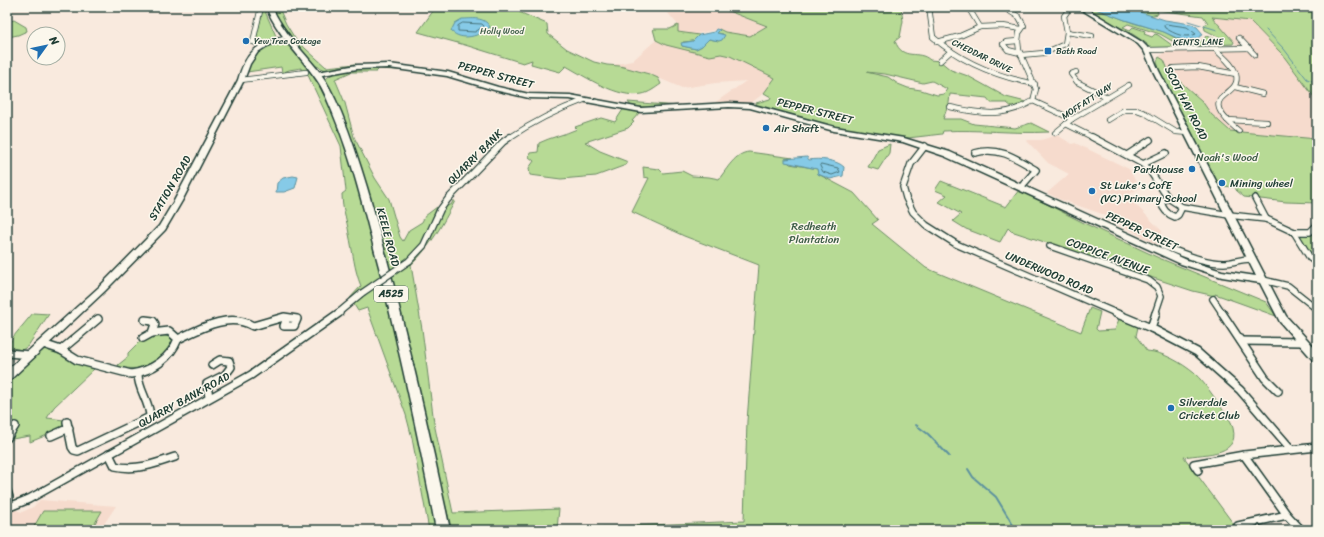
<svg xmlns="http://www.w3.org/2000/svg" width="1324" height="537" font-family="Sriracha,sans-serif">
<style>
.built{fill:#f6dbcd}
.green{fill:#b7da95;stroke:#6b8c64;fill-rule:evenodd}
.water{fill:#86cae7;stroke:#5d929f}
.lines{fill:none;stroke-linecap:round;stroke-linejoin:round}
.shore{stroke:#48757c;stroke-width:1}
.stream-far1{stroke:#5d929f;stroke-width:1}
.stream{stroke:#5d929f;stroke-width:2}
.street-far2-casing{stroke:#1f3d34;stroke-width:6}
.street-far1-casing{stroke:#1f3d34;stroke-width:8}
.street-casing{stroke:#1f3d34;stroke-width:10}
.secondary-casing{stroke:#1f3d34;stroke-width:3}
.primary-casing{stroke:#1f3d34;stroke-width:3}
.street-far2{stroke:#fbf7ec;stroke-width:4.5}
.street-far1{stroke:#fbf7ec;stroke-width:5.5}
.street{stroke:#fbf7ec;stroke-width:7}
.secondary{fill:#fbf7ec;fill-rule:evenodd}
.primary{fill:#fbf7ec;fill-rule:evenodd}
.street-bridge-casing{stroke:#1f3d34;stroke-width:8;stroke-linecap:butt}
.street-bridge{stroke:#fbf7ec;stroke-width:5.5}
.poi-dot{fill:#1f6fb2;stroke:#fbf7ec;stroke-width:1.5}
.labels{text-anchor:middle;dominant-baseline:central;stroke-width:3;stroke-linejoin:round;paint-order:stroke}
.far-park-label{font-size:9px;fill:#3d5c47;stroke:#fbf7ec}
.far-poi-label{font-size:9px;fill:#1f3d34;stroke:#fbf7ec;text-anchor:start}
.far-street-label{font-size:9px;fill:#1f3d34;stroke:#fbf7ec}
.shield{fill:#fbf7ec;stroke:#61756b;stroke-width:1}
.shield-label{font-size:10px;font-weight:bold;fill:#1f3d34}
.street-label{font-size:11px;fill:#1f3d34;stroke:#fbf7ec}
.poi-label{font-size:11px;fill:#1f3d34;stroke:#fbf7ec;text-anchor:start}
.park-label{font-size:11px;fill:#3d5c47;stroke:#fbf7ec}
</style>
<rect width="100%" height="100%" fill="#f9eade"/>
<filter id="ink" filterUnits="userSpaceOnUse"><feTurbulence type="fractalNoise" baseFrequency=".025" numOctaves="2"/><feDisplacementMap in="SourceGraphic" scale="8" xChannelSelector="R" yChannelSelector="G"/><feConvolveMatrix kernelMatrix="1 2 1 2 8 2 1 2 1" color-interpolation-filters="sRGB"/></filter>
<g filter="url(#ink)">
<g class="built">
<polygon points="663,7 718,7 767,26 750,36 725,32 720,29 695,34 678,32 678,25"/>
<polygon points="1211,17 1250,21 1282,54 1317,101 1317,139 1230,131 1212,116 1202,101 1169,72 1164,60 1159,57 1164,52 1242,51"/>
<polygon points="656,40 666,45 710,55 721,54 730,56 775,78 764,93 751,103 713,104 746,81 716,83 682,88 649,74 620,66 612,65 632,61"/>
<polygon points="1057,135 1072,144 1075,143 1129,169 1139,188 1127,196 1162,231 1158,245 1102,214 1059,199 1047,193 1069,174 1048,163 1026,140 1041,140"/>
<polygon points="40,500 116,506 100,530 7,530 7,520 13,509 22,512 33,507"/>
</g>
<g class="green">
<path d="M263 7 276 36C272 42 262 45 256 40Z"/>
<polygon points="272,7 291,7 279,8 286,24 296,40 326,67 356,64 326,70 314,65 284,32"/>
<path d="M436 7H524L519 12 547 24 548 34 567 49 594 62 607 65 620 66 649 74 658 78 661 84C655 88 649 93 642 94 618 99 586 77 566 66L560 72 531 64 532 60 523 63 465 45 418 32Z"/>
<path d="M718 7H901L903 21 900 37 895 41C903 62 918 49 930 60L940 61 951 70 968 76 1006 97 1026 102 1013 108 1007 103H991L987 98 950 94 949 103 943 119H961L974 124 1015 128 1031 123 1049 132C1013 134 978 129 943 131L942 134 908 138 894 137 835 127 757 106 756 103 770 99 771 97 764 93 775 78 730 56 721 54 710 56 666 45 656 40 653 29H670L678 25V32L699 35 694 41 683 42 682 46 696 49 702 46 709 39 719 41 723 34 717 33 719 29 725 32 750 36 767 26ZM866 72 885 74 923 83 932 81 947 89 944 94 937 95 921 90 908 88 898 84 888 77Z"/>
<path d="M1083 7C1098 7 1111 15 1125 20 1137 25 1151 27 1164 32 1181 40 1180 44 1202 41L1206 36 1218 40 1221 38 1205 30 1204 25 1208 23 1203 16 1157 10 1158 14 1149 16 1124 7H1317V101L1282 54 1250 21 1212 17 1234 42 1233 44 1181 46 1160 34 1128 24 1123 27 1130 30 1133 27 1145 31 1144 34 1152 37 1155 34 1158 35 1176 48H1154L1146 46 1147 44 1134 35Z"/>
<polygon points="14,20 26,27 27,31 18,35 8,37 7,22"/>
<path d="M277 43 287 45 309 68 325 93 340 128 369 223 389 302 438 530H429L412 438 406 415 367 308 358 311 350 298 361 286C354 269 353 252 349 234 347 220 342 208 342 194L346 191 341 146 307 73 301 71V68L289 70 282 73 281 67 247 72C253 56 260 48 277 43Z"/>
<polygon points="1159,57 1164,60 1169,72 1202,101 1211,114 1230,131 1317,139 1317,203 1286,202 1244,197 1236,190 1236,187 1218,186 1187,122 1158,72 1159,70 1157,61"/>
<path d="M382 67 413 71 379 69 376 72H351L335 79 345 103 354 137 375 178 389 199 400 237 403 241 409 230 422 222 425 216 437 207 425 238 417 250 406 259 410 262 429 241 436 224 446 205H451L453 201H455C442 225 431 246 411 265L422 329 434 423 453 513 559 509 557 529 744 521 747 421 759 265 684 236 632 212 649 178 644 177 643 167 659 169 663 173 682 171 692 176 709 177 719 179C727 169 735 153 749 152L793 158 785 159 790 164 818 169V174L854 193 878 220 872 224 926 268 1081 332 1090 308 1100 312 1096 329 1098 331 1115 330 1119 319 1138 327 1136 336 1147 351C1163 352 1182 363 1194 373 1206 383 1222 409 1231 422 1245 457 1205 453 1184 457L1238 530H452L334 98 326 79C337 67 367 68 382 67Z"/>
<polygon points="628,102 679,106 651,108 631,106"/>
<path d="M624 108 640 112 632 121 634 122 628 128 585 142 600 151 628 162 626 165 596 176 561 179 530 175 529 168 534 161 529 157 530 153 538 152 539 143C551 137 564 135 577 129L575 127 601 118 615 122Z"/>
<polygon points="890,144 889,153 878,170 868,167 878,149"/>
<polygon points="941,181 1006,207 1019,190 1086,224 1159,258 1266,302 1276,316 1215,294 1215,296 1193,291 1011,231 1008,228 1000,242 966,229 953,221 961,214 939,202 947,195 935,190"/>
<polygon points="1294,232 1310,232 1317,235 1317,263"/>
<polygon points="33,313 49,314 28,346 22,350 12,348 10,344 13,337"/>
<path d="M156 335H163L172 338 173 343C160 364 144 372 119 367L118 365 128 357V353L138 343Z"/>
<path d="M47 348C64 354 77 364 94 369L54 407 47 418 64 420V426L62 429 30 442V436L12 439 18 427 7 434V379L41 350Z"/>
<polygon points="43,511 102,511 91,530 32,530"/>
</g>
<g class="water">
<polygon points="1090,7 1124,7 1165,20 1191,24 1197,27 1203,34 1198,38 1188,40 1179,39 1164,32 1125,20"/>
<path d="M462 19C472 19 484 16 490 27 480 36 462 42 451 31L455 23Z"/>
<polygon points="716,29 720,30 717,33 725,35 722,40 719,41 709,39 702,46 696,49 682,46 681,43 693,41 699,35 714,32"/>
<path d="M807 157 809 160C819 158 837 160 844 167L843 176 830 179 818 174 817 169 785 162V159Z"/>
<polygon points="293,176 298,177 295,188 284,192 276,192 277,183 283,178"/>
</g>
<g class="lines">
<g class="shore">
<polygon points="463,23 482,24 484,26 475,32 458,31 458,26"/>
<path d="M1166 24 1187 27 1196 34C1185 39 1175 34 1165 28L1164 26Z"/>
<polygon points="821,164 838,168 840,172 832,175 823,172 820,166"/>
</g>
<g class="stream-far1">
<polyline points="1188,21 1217,30"/>
<polyline points="1266,30 1284,49 1307,79 1317,83"/>
</g>
<g class="stream">
<polyline points="916,425 928,434 949,456"/>
<polyline points="968,469 973,477 996,497 1016,530"/>
</g>
<defs>
<g id="street-far2">
<polyline points="261,7 253,42 264,46"/>
<path d="M929 7 933 37C961 62 999 77 1035 84"/>
<polyline points="968,7 980,27"/>
<polyline points="1067,32 1092,36"/>
<polyline points="1239,38 1255,55"/>
<polyline points="1018,41 1006,42 1003,44 1008,50 1020,53"/>
<polyline points="937,42 960,36 980,27 1003,26 1021,29"/>
<polyline points="1147,50 1249,48"/>
<path d="M1216 50C1223 57 1233 64 1236 74 1243 99 1191 92 1239 131"/>
<polyline points="1021,55 1044,53 1065,44 1067,32 1064,16 1069,9 1073,7"/>
<polyline points="940,61 951,51"/>
<polyline points="1173,68 1198,67 1236,74"/>
<polyline points="1076,72 1071,74 1077,82 1107,97"/>
<polyline points="241,80 306,72"/>
<polyline points="1235,87 1263,94"/>
<polyline points="1033,101 1072,119"/>
<path d="M950 107C981 114 1004 118 1033 101L1036 89 1019 50 1018 41 1019 33 1024 26 1019 17 1003 7"/>
<polyline points="1108,120 1124,110 1137,110 1145,113 1176,132 1188,133"/>
<polyline points="1227,120 1267,122"/>
<polyline points="1066,124 1094,138"/>
<polyline points="1055,133 1072,119 1129,85"/>
<path d="M509 138C533 122 557 110 584 100"/>
</g>
<g id="street-far1">
<polyline points="1092,137 1143,164 1150,171 1168,198 1182,207 1229,215 1266,219 1294,232 1310,232 1317,225"/>
<polyline points="925,146 911,164 903,187 906,198 913,212 926,225 956,244 1118,314"/>
<path d="M975 153C998 146 1016 158 1036 170L1021 187"/>
<polyline points="1127,155 1150,140"/>
<polyline points="1143,164 1166,153"/>
<path d="M1168 198 1161 202C1163 210 1167 214 1175 217L1178 215 1182 207"/>
<polyline points="1255,198 1266,219"/>
<polyline points="1294,232 1310,258 1317,263"/>
<polyline points="1050,246 1148,280 1157,287 1161,296 1155,314"/>
<path d="M1163 246C1182 253 1203 263 1224 263 1234 263 1242 258 1252 259"/>
<polyline points="409,261 424,245 440,210 448,199 503,142 510,137"/>
<polyline points="1263,280 1288,286 1317,309"/>
<polyline points="1213,299 1223,314"/>
<polyline points="337,314 362,293"/>
</g>
<g id="street">
<polyline points="1115,313 1151,328 1197,352 1240,390 1291,449"/>
<polyline points="1222,313 1265,378 1278,391"/>
<polyline points="1151,328 1156,313"/>
<polyline points="143,338 152,333"/>
<path d="M178 339C201 328 229 312 253 326L284 317 297 319 294 326H284L287 318"/>
<polyline points="1241,341 1302,342"/>
<path d="M43 344 61 350 77 360 131 374C152 371 170 359 178 339L169 331 152 333 155 324 153 321 145 320"/>
<polyline points="61,350 98,319"/>
<polyline points="7,353 31,355"/>
<polyline points="209,397 207,384 225,375 231,367 229,361 220,360 212,365"/>
<path d="M67 422 72 447 74 450 78 451 150 417C150 402 138 390 138 374"/>
<polyline points="51,436 69,428"/>
<polyline points="7,438 15,426"/>
<path d="M109 454 115 466C136 471 155 464 175 457"/>
<polyline points="1198,470 1194,464 1244,455"/>
<polyline points="7,491 9,497 7,508"/>
<polyline points="7,508 29,499 251,375 339,313"/>
<polyline points="1238,526 1287,515"/>
<polyline points="1301,530 1287,515 1244,455 1317,447"/>
</g>
<g id="secondary">
<polygon points="1077,7 1084,7 1142,42 1150,50 1159,71 1286,316 1317,350 1317,361 1313,360 1280,322 1260,283 1222,277 1181,264 944,156 903,142 834,131 750,108 729,107 641,112 570,99 529,98 494,90 447,76 389,68 357,69 317,76 314,74 317,72 357,65 389,64 448,72 498,87 529,94 570,95 641,108 729,103 750,104 835,127 904,138 950,152 1187,260 1222,271 1256,276 1153,71 1144,51 1138,44"/>
<path d="M283 37 288 38 267 46 258 52 250 64 244 80 182 201 165 230 105 291 11 379 7 380V370L99 287 159 226 174 201 238 80C246 52 255 45 283 37Z"/>
</g>
<path id="primary" d="M266 7H272C283 32 301 49 318 70 328 83 335 98 341 112 362 164 376 218 390 271 412 357 432 443 450 530H436C420 442 400 354 379 267 365 215 353 161 332 111 327 99 322 86 314 76 297 52 277 34 266 7Z"/>
</defs>
<use href="#street-far2" class="street-far2-casing"/>
<use href="#street-far1" class="street-far1-casing"/>
<use href="#street" class="street-casing"/>
<use href="#secondary" class="secondary-casing"/>
<use href="#primary" class="primary-casing"/>
<use href="#street-far2" class="street-far2"/>
<use href="#street-far1" class="street-far1"/>
<use href="#street" class="street"/>
<use href="#secondary" class="secondary"/>
<use href="#primary" class="primary"/>
<defs>
<polyline id="street-bridge" points="362,293 409,261"/>
</defs>
<use href="#street-bridge" class="street-bridge-casing"/>
<use href="#street-bridge" class="street-bridge"/>
</g>
</g>
<g class="poi-dot">
<circle cx="246" cy="41" r="4"/>
<rect x="1044" y="47" width="8" height="8" rx="2"/>
<circle cx="766" cy="128" r="4"/>
<circle cx="1192" cy="169" r="4"/>
<circle cx="1222" cy="183" r="4"/>
<circle cx="1092" cy="191" r="4"/>
<circle cx="1171" cy="408" r="4"/>
</g>
<g class="labels">
<g class="far-park-label">
<text x="502" y="31">Holly Wood</text>
</g>
<g class="far-poi-label">
<text x="254" y="41">Yew Tree Cottage</text>
<text x="1056" y="51">Bath Road</text>
</g>
<g class="far-street-label">
<text transform="translate(1198 42) rotate(-1)">KENTS LANE</text>
<text transform="translate(982 56) rotate(26)">CHEDDAR DRIVE</text>
<text transform="translate(1087 101) rotate(-33)">MOFFATT WAY</text>
</g>
<rect class="shield" x="374" y="286" width="34" height="16" rx="3"/>
<g class="shield-label">
<text x="391" y="294">A525</text>
</g>
<g class="street-label">
<text transform="translate(496 75) rotate(15)">PEPPER STREET</text>
<text transform="translate(1186 103) rotate(63)">SCOT HAY ROAD</text>
<text transform="translate(815 111) rotate(14)">PEPPER STREET</text>
<text transform="translate(475 157) rotate(-45)">QUARRY BANK</text>
<text transform="translate(170 188) rotate(-60)">STATION ROAD</text>
<text transform="translate(1142 231) rotate(25)">PEPPER STREET</text>
<text transform="translate(388 237) rotate(75)">KEELE ROAD</text>
<text transform="translate(1108 256) rotate(20)">COPPICE AVENUE</text>
<text transform="translate(1049 273) rotate(23)">UNDERWOOD ROAD</text>
<text transform="translate(184 400) rotate(-29)">QUARRY BANK ROAD</text>
</g>
<g class="poi-label">
<text x="774" y="128">Air Shaft</text>
<text x="1184" y="169" text-anchor="end">Parkhouse</text>
<text x="1230" y="183">Mining wheel</text>
<text x="1100" y="185">St Luke's CofE<tspan x="1100" dy="13">(VC) Primary School</tspan></text>
<text x="1179" y="402">Silverdale<tspan x="1179" dy="13">Cricket Club</tspan></text>
</g>
<g class="park-label">
<text x="1227" y="157">Noah's Wood</text>
<text x="814" y="226">Redheath<tspan x="814" dy="13">Plantation</tspan></text>
</g>
</g>
<rect width="1324" height="537" fill="none" stroke="#fbf7ec" stroke-width="24"/>
<rect x="12" y="12" width="1300" height="513" fill="none" stroke="#1f3d34" stroke-width="1.5" filter="url(#ink)"/>
<g transform="translate(46 46) rotate(57)"><circle r="19" fill="#fbf7ec" stroke="#a3ada2"/>
<path d="M0-3L7 15L0 10L-7 15Z" fill="#1f6fb2"/>
<text y="-6" font-size="11" font-weight="bold" text-anchor="middle" fill="#1f3d34">N</text>
</g>
</svg>
